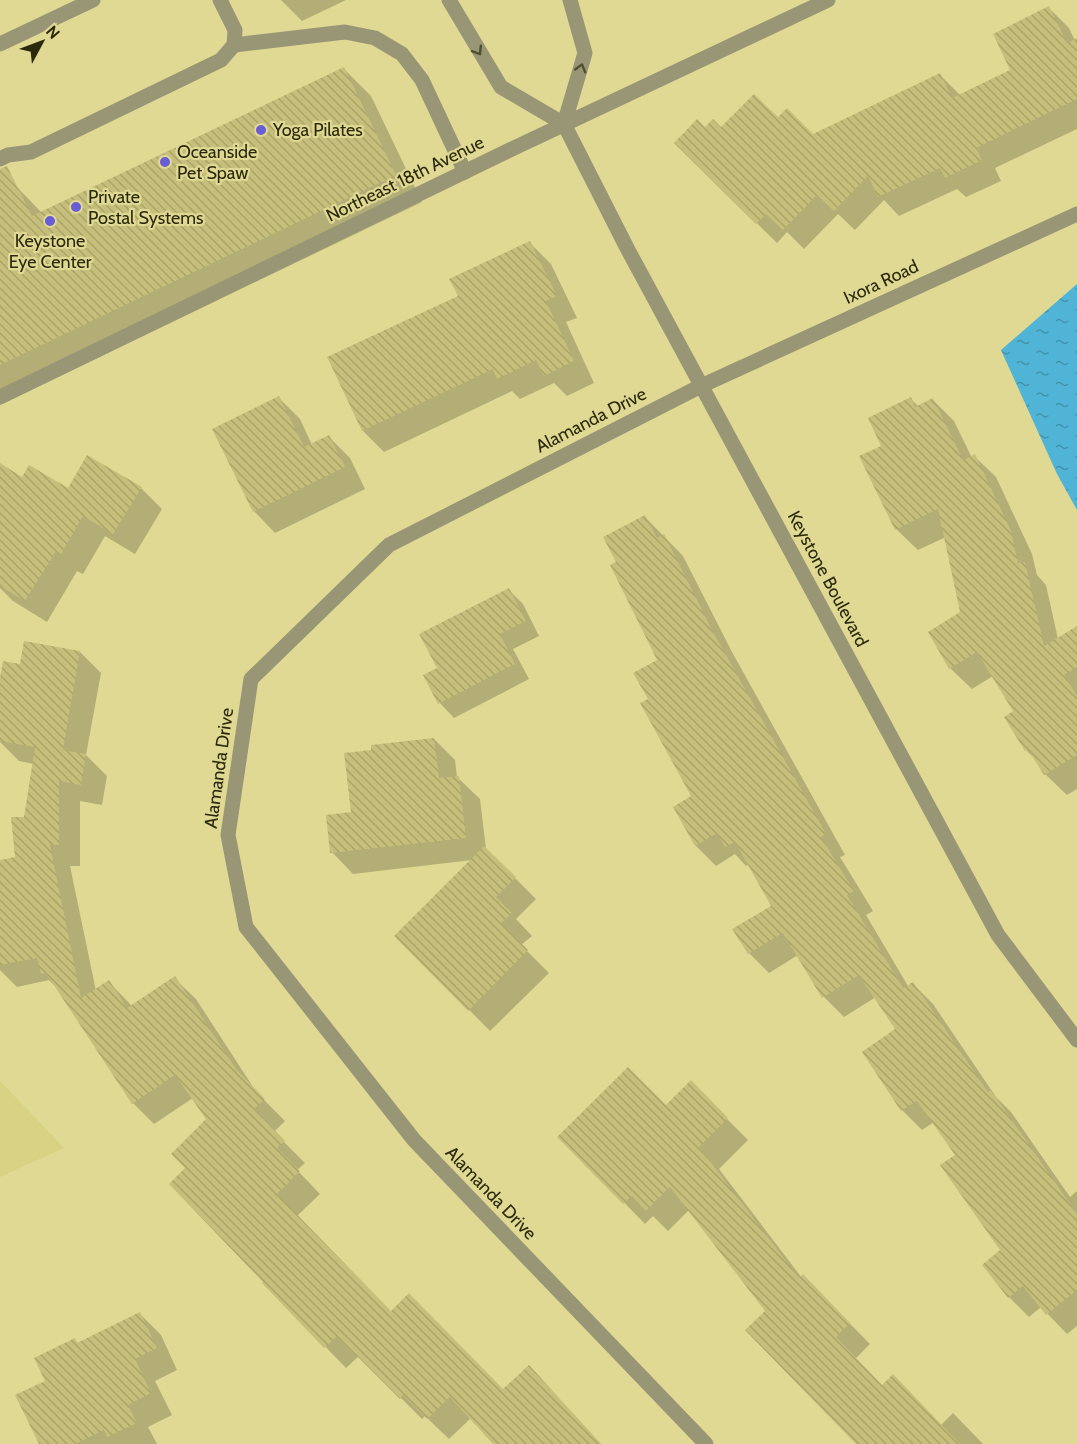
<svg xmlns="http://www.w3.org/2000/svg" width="1077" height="1444" font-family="Cabin,sans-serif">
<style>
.built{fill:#d9d183}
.water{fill:url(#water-ripples)}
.shadow{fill:#0003}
.building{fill:url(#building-back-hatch)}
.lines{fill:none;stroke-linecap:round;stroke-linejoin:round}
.minor{stroke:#999675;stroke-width:15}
.oneway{stroke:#524e30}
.poi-dot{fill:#695dd6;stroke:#e0d994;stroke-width:2}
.labels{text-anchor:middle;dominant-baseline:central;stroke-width:4.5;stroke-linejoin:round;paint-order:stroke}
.poi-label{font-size:18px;fill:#2b280b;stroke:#e0d994;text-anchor:start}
.street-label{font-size:18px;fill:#2b280b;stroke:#e0d994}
</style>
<defs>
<pattern id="water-ripples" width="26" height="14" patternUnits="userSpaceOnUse" patternTransform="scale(1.5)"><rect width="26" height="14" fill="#50b4d6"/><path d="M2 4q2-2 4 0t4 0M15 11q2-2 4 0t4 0" fill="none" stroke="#4392ac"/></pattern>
<pattern id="building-back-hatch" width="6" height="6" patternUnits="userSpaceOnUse" patternTransform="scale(1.5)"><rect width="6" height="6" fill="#c6bf7b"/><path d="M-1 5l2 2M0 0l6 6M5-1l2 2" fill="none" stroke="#aaa469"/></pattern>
</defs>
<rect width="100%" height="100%" fill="#e0d994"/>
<polygon class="built" points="0,1081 64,1148 0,1177"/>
<polygon class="water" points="1077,284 1077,510 1057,474 1001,350"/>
<g class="shadow">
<polygon points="281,0 346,0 302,21"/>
<polygon points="1049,8 1069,28 1077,45 1077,129 995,168 1001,181 966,197 957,189 899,216 884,200 855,230 838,214 804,249 787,232 777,243 676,143 705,129 721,129 778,120 812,136 940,75 961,96 1012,70"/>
<polygon points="344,69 371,96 422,202 0,405 0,194 16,186 42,213"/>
<polygon points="530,243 551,264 577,318 566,322 594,383 567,396 554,383 520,399 512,391 384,452 363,431 329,358 460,297"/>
<polygon points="279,398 300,419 312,445 329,437 350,458 365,489 275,533 254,511"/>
<polygon points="911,399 919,407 933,400 954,421 972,458 974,456 996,477 1032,554 1037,575 1046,585 1058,639 1077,628 1077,789 1067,795 1045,774 1038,762 1026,750 1015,712 993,676 972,689 950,668 962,613 946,537 918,550 896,529 883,446"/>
<polygon points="23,479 69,490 141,488 162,509 135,554 105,536 83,574 77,571 47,622 13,601 0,588 0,488"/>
<polygon points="645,517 683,556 732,652 845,855 840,857 873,911 866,915 908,986 913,984 933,1004 996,1097 1011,1112 1070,1197 1077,1191 1077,1326 1067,1334 1041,1307 1029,1317 1009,1297 1002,1251 957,1155 934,1122 922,1130 902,1110 897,1030 876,997 844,1017 824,997 798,955 769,973 749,953 734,930 773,906 749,864 746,866 735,854 716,866 696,846 675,807 693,797 650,700 659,661 618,563"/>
<polygon points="508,589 523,604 539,636 513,649 529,679 454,718 440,703 425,676 439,668"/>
<polygon points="80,652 101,673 86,755 107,776 102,805 80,801 80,866 70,866 96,991 109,982 132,1006 174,978 196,999 257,1093 285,1121 274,1132 305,1163 297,1170 320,1194 297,1216 391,1313 503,1391 550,1389 601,1444 495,1444 471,1418 449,1439 425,1416 422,1419 359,1356 346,1368 264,1283 187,1168 208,1120 193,1098 154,1124 133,1103 60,991 49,980 17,987 0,970 0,862 17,858 34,764 19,761 0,742 0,686 21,666"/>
<polygon points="434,739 455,760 457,777 480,799 486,849 536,899 516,919 532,936 521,945 549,973 490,1031 396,936 472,860 353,874 332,852 353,814 373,751"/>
<polygon points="691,1083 748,1140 719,1169 802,1278 803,1276 870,1344 855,1359 882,1387 941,1425 953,1413 983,1444 857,1444 767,1311 689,1210 668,1231 653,1216 645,1224 560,1137 666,1107"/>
<polygon points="140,1314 161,1335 177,1370 155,1381 172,1415 148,1427 157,1444 40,1444 47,1381 75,1340 79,1344"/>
</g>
<g class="building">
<polygon points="1049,6 1067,43 1077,38 1077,99 976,148 982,160 945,178 940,168 878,197 868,176 834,211 817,195 783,230 766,214 756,224 674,143 697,119 705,127 713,119 721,127 754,94 778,117 787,108 813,134 940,73 952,98 1010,70 993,34"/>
<polygon points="344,67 396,175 0,365 0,169 7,166 32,216"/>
<polygon points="530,241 557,296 546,301 574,361 544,376 536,360 497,379 493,369 362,431 327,357 458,296 449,279"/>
<polygon points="279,396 304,447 329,435 345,467 253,512 212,429"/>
<polygon points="911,397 915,407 933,398 963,460 975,454 1011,531 1018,563 1025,562 1044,646 1077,626 1077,667 1064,675 1077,696 1077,755 1044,775 1028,749 1025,751 1004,717 1013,711 977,652 949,669 928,632 960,612 938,509 895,530 859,456 881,446 868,418"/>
<polygon points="87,455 142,487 113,534 83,516 61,554 56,551 25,601 0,586 0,463 22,477 29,465 68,488"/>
<polygon points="645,515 657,538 664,534 712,630 826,834 821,837 854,891 847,895 903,988 913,982 988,1092 991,1090 1077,1214 1077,1290 1046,1315 1023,1286 1008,1298 982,1265 1000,1250 940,1165 955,1155 917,1101 901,1111 862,1052 895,1029 859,975 822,998 783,933 748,954 732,929 771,906 735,842 725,847 717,833 695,846 673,807 691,796 640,703 648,699 633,673 657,660 610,565 616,562 603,537"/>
<polygon points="509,588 526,621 500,634 515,664 438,704 423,675 437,668 419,634"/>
<polygon points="24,641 80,651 63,750 86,754 81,785 59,781 59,845 50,845 81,998 109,980 127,1008 175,976 236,1069 265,1099 254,1109 285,1141 277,1148 300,1171 277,1194 391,1311 409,1293 503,1389 529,1365 601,1444 493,1444 450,1397 427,1419 403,1395 400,1399 337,1336 324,1348 262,1283 263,1282 169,1184 185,1168 171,1154 206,1119 175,1075 132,1104 46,973 41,974 37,958 0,965 0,860 15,857 11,817 24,817 35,747 0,741 0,678 3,661 20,664"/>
<polygon points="434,738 439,778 459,776 466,838 330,853 326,815 351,812 344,753 371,750 371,745"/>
<polygon points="484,846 516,877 496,897 512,913 501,923 528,950 468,1011 394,936"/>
<polygon points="628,1067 666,1105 691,1080 728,1118 699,1147 799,1278 803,1274 850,1323 836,1337 882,1385 893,1374 960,1444 856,1444 745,1330 765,1311 670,1187 646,1211 632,1196 623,1204 557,1137"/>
<polygon points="140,1312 157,1348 135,1359 151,1393 128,1405 137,1423 107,1437 104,1430 75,1444 39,1444 15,1395 45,1381 34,1358 75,1338 77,1343"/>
</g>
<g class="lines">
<g class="minor">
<polyline points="449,0 501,87 564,124 627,248 998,935 1077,1040"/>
<polyline points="0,44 93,0"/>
<polyline points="234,45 345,32 375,38 402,54 422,80 465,172"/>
<polyline points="564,124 585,53 570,0"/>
<polyline points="0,159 8,155 31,152 221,60 234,45 235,30 220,0"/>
<polyline points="0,397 514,148 828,0"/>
<polyline points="706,1444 414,1140 246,927 228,835 251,679 389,545 701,386 1077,214"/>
</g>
</g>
<defs><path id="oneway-chevron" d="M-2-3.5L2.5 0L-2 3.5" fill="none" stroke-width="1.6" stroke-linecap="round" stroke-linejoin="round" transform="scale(1.5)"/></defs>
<g class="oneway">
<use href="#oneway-chevron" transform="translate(478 51) rotate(58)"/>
<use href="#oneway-chevron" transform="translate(581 68) rotate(-74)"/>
</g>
<g class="poi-dot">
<circle cx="261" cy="130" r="6"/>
<circle cx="165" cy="162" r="6"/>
<circle cx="76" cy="207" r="6"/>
<circle cx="50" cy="221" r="6"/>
</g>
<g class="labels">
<g class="poi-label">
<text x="273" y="130">Yoga Pilates</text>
<text x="177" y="152">Oceanside<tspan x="177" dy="21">Pet Spaw</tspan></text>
<text x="88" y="197">Private<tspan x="88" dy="21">Postal Systems</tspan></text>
<text x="50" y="241" text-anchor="middle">Keystone<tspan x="50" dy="21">Eye Center</tspan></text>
</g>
<g class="street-label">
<text transform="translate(405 179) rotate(-26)">Northeast 18th Avenue</text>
<text transform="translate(881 282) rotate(-25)">Ixora Road</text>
<text transform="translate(591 420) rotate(-27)">Alamanda Drive</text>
<text transform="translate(828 579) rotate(62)">Keystone Boulevard</text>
<text transform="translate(219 768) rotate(-82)">Alamanda Drive</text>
<text transform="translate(491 1193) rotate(46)">Alamanda Drive</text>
</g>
</g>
<g transform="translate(42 42) rotate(49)" stroke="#e0d994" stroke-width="4.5" paint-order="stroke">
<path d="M0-4.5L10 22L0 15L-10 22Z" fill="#2b280b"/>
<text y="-9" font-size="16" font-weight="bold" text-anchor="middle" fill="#2b280b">N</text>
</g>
</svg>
